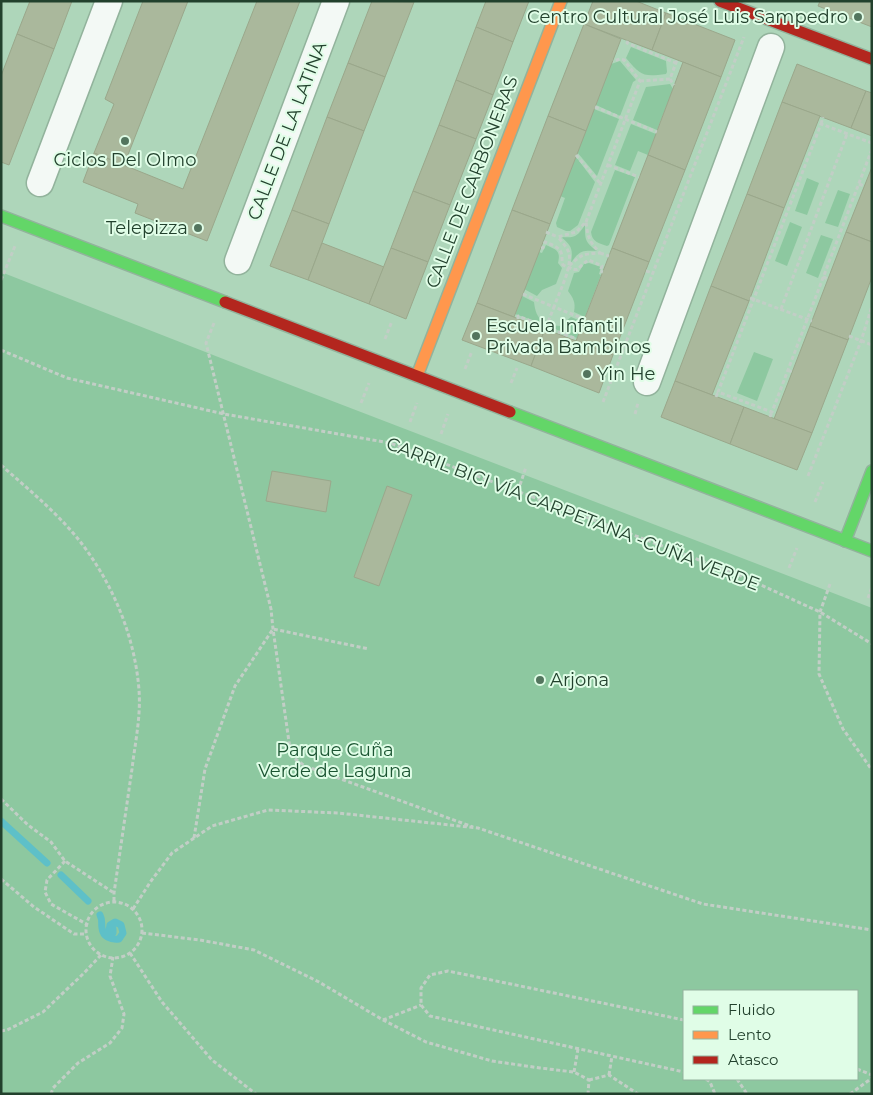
<svg xmlns="http://www.w3.org/2000/svg" width="873" height="1095" font-family="Montserrat,sans-serif">
<style>
.green{fill:#8dc8a0;fill-rule:evenodd}
.lines{fill:none;stroke-linecap:round;stroke-linejoin:round}
.stream{stroke:#5ec0c8;stroke-width:7}
.building{fill:#aab89c;stroke:#9aa78b}
.street-casing{stroke:#92b39c;stroke-width:29}
.fast-casing{stroke:#92b39c;stroke-width:14}
.slow-casing{stroke:#92b39c;stroke-width:14}
.jam-casing{stroke:#92b39c;stroke-width:14}
.path{stroke:#c2cec6;stroke-width:3;stroke-dasharray:4 2.5;stroke-linecap:butt}
.street{stroke:#f3f9f5;stroke-width:26}
.fast{stroke:#63d668;stroke-width:11}
.slow{stroke:#ff974d;stroke-width:11}
.jam{stroke:#b3261e;stroke-width:11}
.poi-dot{fill:#53755e;stroke:#e0fde7;stroke-width:2}
.labels{text-anchor:middle;dominant-baseline:central;stroke-width:4;stroke-linejoin:round;paint-order:stroke}
.poi-label{font-size:18px;fill:#22412d;stroke:#e0fde7;text-anchor:start}
.street-label{font-size:18px;fill:#22412d;stroke:#e0fde7}
.park-label{font-size:18px;fill:#1b5532;stroke:#e0fde7}
</style>
<rect width="100%" height="100%" fill="#aed6ba"/>
<g class="green">
<path d="M631 47 666 61 667 72 666 74C643 77 641 76 626 58Z"/>
<polygon points="620,61 636,80 633,82 620,116 596,105 611,64"/>
<polygon points="670,84 673,89 657,130 633,120 646,87"/>
<polygon points="594,109 619,119 597,176 577,152"/>
<polygon points="631,124 656,134 648,155 638,151 630,171 615,165"/>
<polygon points="576,157 595,182 578,225 570,231 566,231 557,227 556,223 565,198 560,196"/>
<path d="M615 170 635 177 609 245 607 246C599 243 592 242 591 232Z"/>
<polygon points="807,178 819,183 807,215 795,211"/>
<polygon points="838,190 850,194 838,227 825,223"/>
<polygon points="790,222 802,227 787,266 775,261"/>
<path d="M585 225C585 240 585 242 597 251 582 250 579 251 571 263 573 249 572 246 561 237 575 238 577 237 585 225Z"/>
<polygon points="821,235 833,239 818,278 806,273"/>
<path d="M546 245C556 250 561 250 558 263L562 268 556 284 542 290 537 296 524 289 539 252 542 253Z"/>
<path d="M589 263 601 267 599 274 601 275 585 317 574 312C576 302 573 298 568 291L574 273 579 272 584 264Z"/>
<path d="M1 272 254 371 872 608V1094H1ZM684 991H857V1079H684Z"/>
<path d="M522 296 534 302C535 311 537 317 544 323V324L515 314Z"/>
<polygon points="571,317 583,322 577,338 550,327 550,325 560,326"/>
<polygon points="754,352 773,359 757,401 737,393"/>
</g>
<g class="lines">
<g class="stream">
<polyline points="1,821 47,863"/>
<polyline points="61,875 88,901"/>
<path d="M100 915C103 921 101 923 102 928 103 937 111 940 119 939L123 933 121 925 115 922 110 925 109 931 113 933V929"/>
</g>
</g>
<g class="building">
<polygon points="30,1 72,1 54,49 17,34"/>
<polygon points="143,1 188,1 124,165 94,153 114,104 105,99"/>
<polygon points="257,1 300,1 207,241 135,213 138,204 83,182 94,153 183,189"/>
<polygon points="372,1 414,2 385,77 348,63"/>
<polygon points="486,1 529,1 513,42 476,27"/>
<polygon points="593,1 636,1 666,13 652,50 584,24"/>
<polygon points="820,1 872,1 872,27 818,6"/>
<polygon points="666,13 735,40 721,77 652,50"/>
<polygon points="584,24 621,39 586,131 548,116"/>
<polygon points="476,27 513,42 493,95 456,80"/>
<polygon points="17,34 54,49 9,165 1,162 1,76"/>
<polygon points="683,62 721,77 685,170 648,155"/>
<polygon points="348,63 385,77 364,131 327,117"/>
<polygon points="797,64 866,91 851,128 782,102"/>
<polygon points="456,80 493,95 476,139 439,125"/>
<polygon points="866,91 872,93 872,136 851,128"/>
<polygon points="782,102 820,116 784,208 747,194"/>
<polygon points="548,116 586,131 550,224 512,210"/>
<polygon points="327,117 364,131 329,224 292,210"/>
<polygon points="439,125 476,139 450,205 413,191"/>
<polygon points="648,155 685,170 649,262 612,248"/>
<polygon points="872,167 872,242 846,232"/>
<polygon points="413,191 450,205 428,262 391,248"/>
<polygon points="747,194 784,208 749,301 711,286"/>
<polygon points="292,210 329,224 308,280 270,266"/>
<polygon points="512,210 550,224 514,317 477,303"/>
<polygon points="846,232 872,242 872,277 848,340 810,326"/>
<polygon points="322,243 384,267 369,304 308,280"/>
<polygon points="391,248 428,262 406,319 369,304"/>
<polygon points="612,248 649,262 613,355 576,341"/>
<polygon points="711,286 749,301 712,395 675,381"/>
<polygon points="477,303 545,329 531,366 462,340"/>
<polygon points="810,326 848,340 812,433 774,419"/>
<polygon points="545,329 613,355 599,393 531,366"/>
<polygon points="675,381 744,407 730,444 661,417"/>
<polygon points="744,407 812,433 797,470 730,444"/>
<polygon points="272,471 331,481 326,512 266,501"/>
<polygon points="387,486 412,495 379,586 354,577"/>
</g>
<g class="lines">
<defs>
<g id="street">
<polyline points="40,183 109,1"/>
<polyline points="238,261 336,1"/>
<polyline points="647,382 771,47"/>
</g>
<g id="fast">
<polyline points="1,216 225,302"/>
<polyline points="510,412 872,551"/>
<polyline points="845,541 872,471"/>
</g>
<polyline id="slow" points="417,376 561,1"/>
<g id="jam">
<polyline points="720,1 872,59"/>
<polyline points="225,302 510,412"/>
</g>
</defs>
<use href="#street" class="street-casing"/>
<use href="#fast" class="fast-casing"/>
<use href="#slow" class="slow-casing"/>
<use href="#jam" class="jam-casing"/>
<g class="path">
<polyline points="628,41 627,43 676,63"/>
<polyline points="670,79 674,85"/>
<polyline points="640,81 670,79 677,60"/>
<polyline points="595,107 657,132"/>
<polyline points="821,124 823,117"/>
<polyline points="872,143 821,124 718,392 772,412 872,149"/>
<polyline points="576,155 600,183"/>
<polyline points="608,165 639,177"/>
<polyline points="859,184 864,186"/>
<polyline points="586,222 640,81 624,60 620,59 613,61"/>
<polyline points="546,232 558,237"/>
<path d="M541 248H543L545 242C552 245 561 247 562 256 562 259 562 262 563 265 583 274 574 268 589 260L602 266 600 271 603 272"/>
<polyline points="600,253 609,256"/>
<polyline points="646,271 653,273"/>
<polyline points="823,277 828,279"/>
<polyline points="1,280 15,246"/>
<path d="M523 294 554 307C559 292 572 269 569 253 567 247 562 242 558 237L576 232 586 222C588 238 589 241 600 253 583 254 582 254 569 266"/>
<polyline points="750,298 812,321"/>
<polyline points="781,309 847,134"/>
<polyline points="518,319 518,316 546,327 554,307 584,319"/>
<polyline points="214,323 206,343 271,609 273,629 291,756 305,766 473,827"/>
<polyline points="546,327 574,338 574,340"/>
<polyline points="849,336 872,345"/>
<polyline points="385,339 392,321"/>
<polyline points="1,350 67,378 224,414 390,443 739,575 820,612 872,644"/>
<polyline points="465,369 472,351"/>
<polyline points="788,370 792,372"/>
<polyline points="511,383 517,368"/>
<polyline points="716,397 718,392"/>
<polyline points="603,402 744,37"/>
<polyline points="361,403 369,383"/>
<polyline points="635,414 638,403"/>
<polyline points="770,417 772,412"/>
<polyline points="410,422 417,403"/>
<polyline points="441,434 448,414"/>
<path d="M1 465C29 490 59 514 82 544 114 586 135 638 139 690 141 717 135 743 132 769 126 810 120 852 114 893V902"/>
<polyline points="808,476 861,341 872,306"/>
<polyline points="518,491 526,467"/>
<polyline points="815,502 823,482"/>
<polyline points="789,568 797,548"/>
<polyline points="830,584 820,612 819,674 843,729 872,770"/>
<polyline points="868,598 872,587"/>
<polyline points="1,799 28,825 51,842 65,861 114,893"/>
<polyline points="194,838 205,769 235,686 273,629 369,649"/>
<polyline points="65,861 47,880 45,892 51,904 88,925"/>
<polyline points="1,879 34,907 74,934 86,934"/>
<circle cx="114" cy="930" r="28"/>
<polyline points="133,909 151,881 172,853 212,826 268,810 338,813 478,828 703,904 872,930"/>
<polyline points="142,933 200,940 254,950 319,982 383,1020 426,1042 492,1061 540,1068 574,1072 589,1080 588,1094"/>
<polyline points="130,953 162,1002 212,1060 256,1094"/>
<polyline points="383,1020 421,1005"/>
<polyline points="684,1020 448,971 430,975 421,988 421,1005 430,1016 684,1072"/>
<polyline points="1,1031 7,1030 43,1012 83,974 101,955"/>
<polyline points="857,1069 872,1075"/>
<polyline points="574,1072 578,1049"/>
<polyline points="609,1075 612,1056"/>
<polyline points="706,1079 710,1082 715,1094"/>
<polyline points="737,1079 747,1094"/>
<polyline points="589,1080 609,1075 638,1094"/>
<polyline points="51,1094 53,1088 78,1063 110,1043 122,1028 124,1014 110,976 113,957"/>
<polyline points="850,1094 872,1078"/>
</g>
<use href="#street" class="street"/>
<use href="#fast" class="fast"/>
<use href="#slow" class="slow"/>
<use href="#jam" class="jam"/>
</g>
<g class="poi-dot">
<circle cx="858" cy="17" r="5"/>
<circle cx="125" cy="141" r="5"/>
<circle cx="198" cy="228" r="5"/>
<circle cx="476" cy="336" r="5"/>
<circle cx="587" cy="374" r="5"/>
<circle cx="540" cy="680" r="5"/>
</g>
<g class="labels">
<g class="poi-label">
<text x="848" y="17" text-anchor="end">Centro Cultural José Luis Sampedro</text>
<text x="125" y="160" text-anchor="middle">Ciclos Del Olmo</text>
<text x="188" y="228" text-anchor="end">Telepizza</text>
<text x="486" y="326">Escuela Infantil<tspan x="486" dy="21">Privada Bambinos</tspan></text>
<text x="597" y="374">Yin He</text>
<text x="550" y="680">Arjona</text>
</g>
<g class="street-label">
<text transform="translate(287 131) rotate(-69)">CALLE DE LA LATINA</text>
<text transform="translate(472 182) rotate(-69)">CALLE DE CARBONERAS</text>
<text transform="translate(573 514) rotate(21)">CARRIL BICI VÍA CARPETANA -CUÑA VERDE</text>
</g>
<g class="park-label">
<text x="335" y="750">Parque Cuña<tspan x="335" dy="21">Verde de Laguna</tspan></text>
</g>
</g>
<rect width="873" height="1095" fill="none" stroke="#22412d" stroke-width="5"/>
<rect x="683" y="990" width="175" height="90" fill="#e0fde7" stroke="#94b29d"/>
<rect x="693" y="1006" width="25" height="8" fill="#63d668" stroke="#94b29d"/>
<text x="728" y="1015" font-size="15" fill="#22412d">Fluido</text>
<rect x="693" y="1031" width="25" height="8" fill="#ff974d" stroke="#94b29d"/>
<text x="728" y="1040" font-size="15" fill="#22412d">Lento</text>
<rect x="693" y="1056" width="25" height="8" fill="#b3261e" stroke="#94b29d"/>
<text x="728" y="1065" font-size="15" fill="#22412d">Atasco</text>
</svg>
